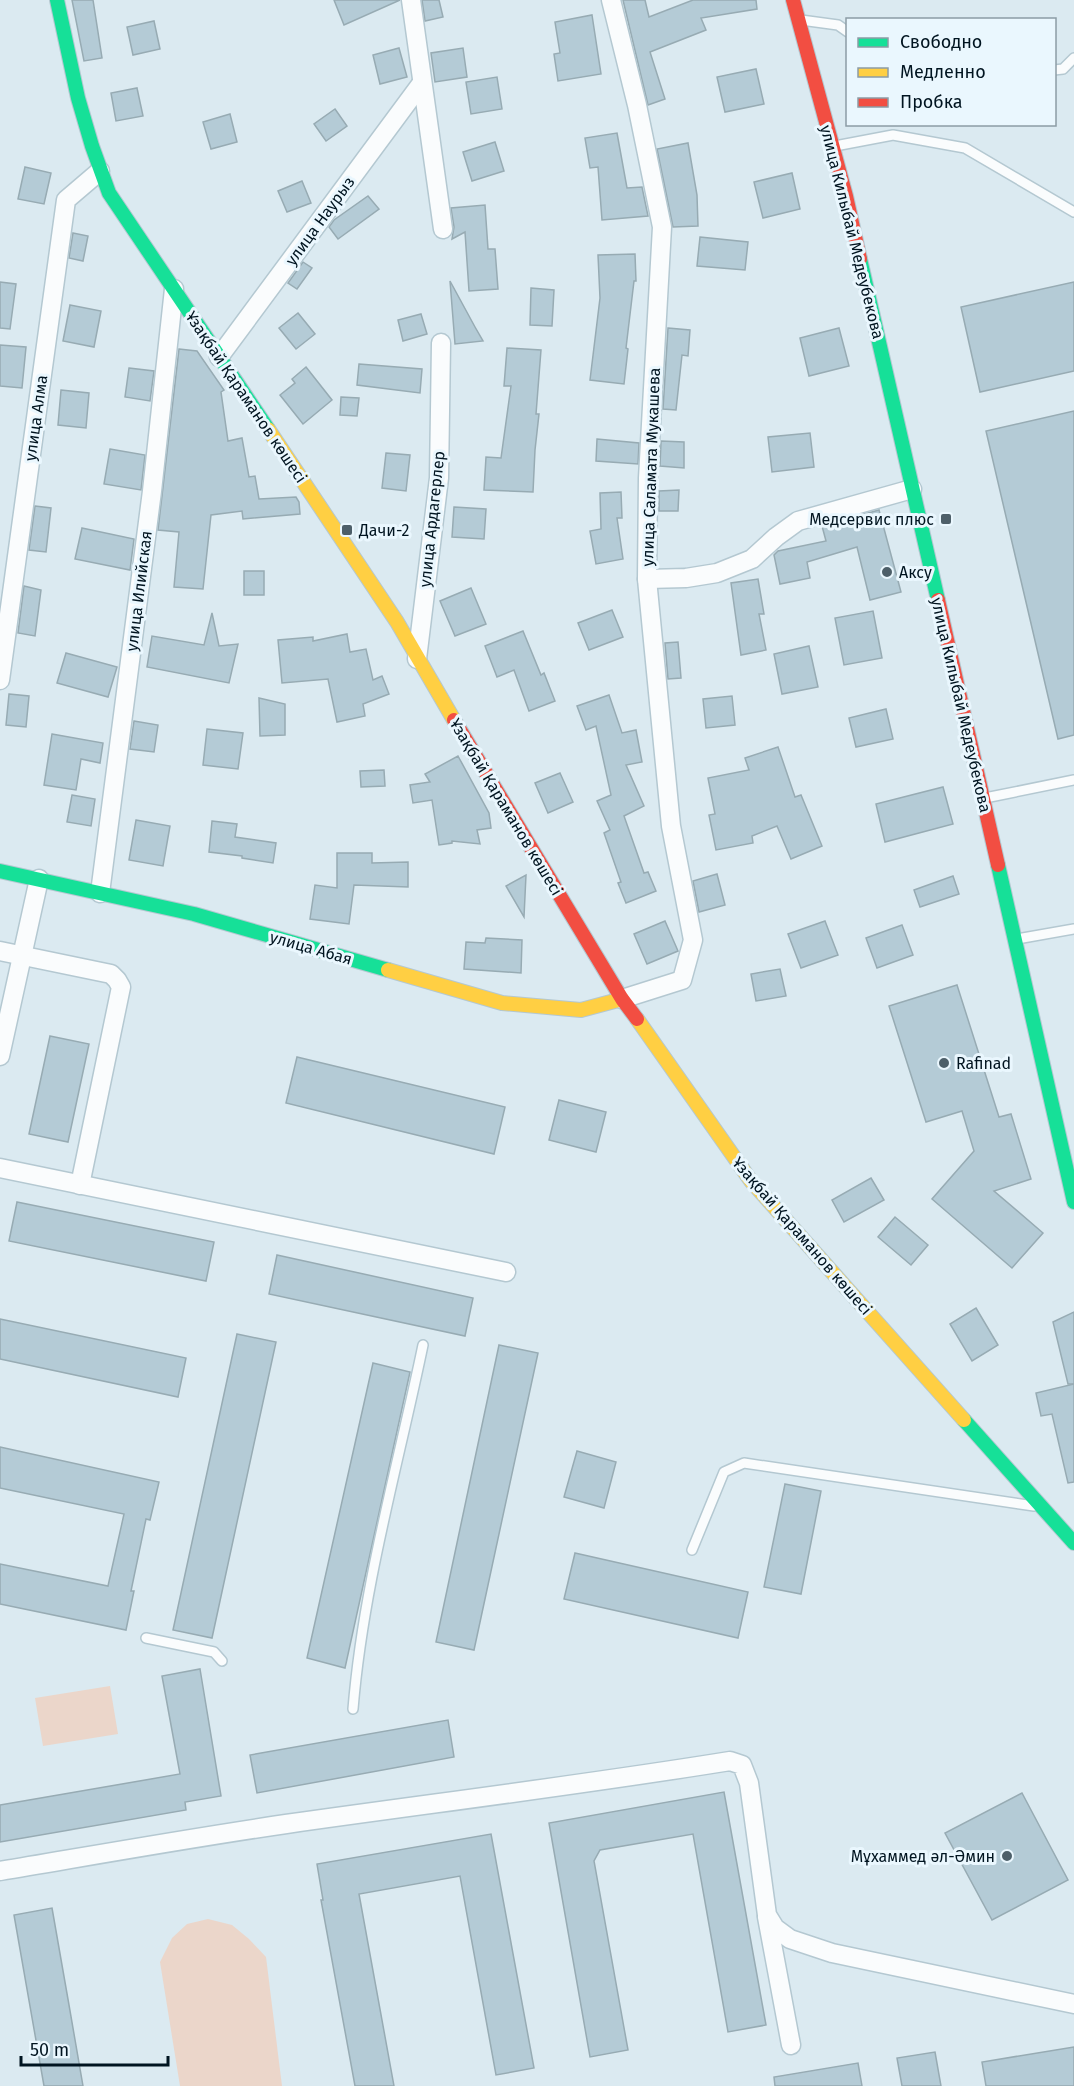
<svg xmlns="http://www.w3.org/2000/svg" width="1074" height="2086" font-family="'Fira Sans',sans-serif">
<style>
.green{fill:#ebd6ca}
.building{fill:#b4cbd6;stroke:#97abb3;stroke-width:1.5}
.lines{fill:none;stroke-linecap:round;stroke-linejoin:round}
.lane-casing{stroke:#b4c8d1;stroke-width:12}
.street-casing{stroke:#b4c8d1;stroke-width:21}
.fast-casing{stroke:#b4c8d1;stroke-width:16}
.slow-casing{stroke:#b4c8d1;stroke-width:16}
.jam-casing{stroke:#b4c8d1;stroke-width:16}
.lane{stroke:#fafcfd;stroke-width:9}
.street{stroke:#fafcfd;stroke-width:18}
.fast{stroke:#16e098;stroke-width:14}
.slow{stroke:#ffcf43;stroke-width:14}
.jam{stroke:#f24e42;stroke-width:14}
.poi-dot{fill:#4d5f69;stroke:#eaf7fe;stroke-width:2}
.labels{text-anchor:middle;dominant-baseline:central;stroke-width:6;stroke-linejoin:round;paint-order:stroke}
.street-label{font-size:16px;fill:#001420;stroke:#eaf7fe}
.poi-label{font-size:16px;fill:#001420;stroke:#eaf7fe;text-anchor:start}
</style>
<rect width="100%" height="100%" fill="#dbeaf1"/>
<g class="green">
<polygon points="110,1686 118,1734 43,1746 35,1698"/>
<polygon points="208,1919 232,1925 249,1939 266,1957 282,2086 180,2086 160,1962 172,1938 187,1924"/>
</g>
<g class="building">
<polygon points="72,0 93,0 102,58 84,61"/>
<polygon points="334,0 400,0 344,25"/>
<polygon points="422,0 439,0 443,17 425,21"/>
<polygon points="623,0 645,0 649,17 693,0 756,0 757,9 701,18 706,30 650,52 665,99 648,105"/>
<polygon points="592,15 601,74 558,81 554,54 560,53 555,22"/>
<polygon points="154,21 160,49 133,55 127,27"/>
<polygon points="399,48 407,77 380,84 373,55"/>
<polygon points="463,48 467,77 435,82 431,53"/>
<polygon points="756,69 764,104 725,112 717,77"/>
<polygon points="497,77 502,109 471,114 466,82"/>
<polygon points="137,88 143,116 116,121 111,93"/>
<polygon points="335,109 347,126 326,141 314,124"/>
<polygon points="230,114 237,142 211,149 203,122"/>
<polygon points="617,133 627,188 642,187 648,216 602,220 598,167 590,168 585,138"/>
<polygon points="495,142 504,171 472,181 463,152"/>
<polygon points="688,143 697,195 698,226 673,227 657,149"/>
<polygon points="25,167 51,173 44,204 18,199"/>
<polygon points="792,173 800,209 763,218 754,182"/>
<polygon points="302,181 311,203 287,212 278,191"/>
<polygon points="368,196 379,209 338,239 329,227 334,220"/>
<polygon points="485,205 488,249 495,249 498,289 469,291 465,232 452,239 454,227 451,208"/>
<polygon points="73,233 88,236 83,261 69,258"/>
<polygon points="700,237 748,242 745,270 697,266"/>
<polygon points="635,254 636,281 634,281 626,348 628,349 624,384 590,380 600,298 598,255"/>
<polygon points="303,262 312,268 297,289 288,283"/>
<polygon points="450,281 475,327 483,341 455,344"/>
<polygon points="0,282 16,284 10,329 0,328"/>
<polygon points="1074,282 1074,371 980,392 961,307"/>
<polygon points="531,288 554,290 552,326 530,325"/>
<polygon points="70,305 101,311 94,347 63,341"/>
<polygon points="298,313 315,334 296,349 279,328"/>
<polygon points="421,314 427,334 403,341 398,320"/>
<polygon points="668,328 690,330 688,356 682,355 676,410 663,409"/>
<polygon points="839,328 849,366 809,376 800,338"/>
<polygon points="0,345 26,347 22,388 0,386"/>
<polygon points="507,348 541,350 536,414 539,414 535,450 533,492 484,490 486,457 501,458 511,386 504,386"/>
<polygon points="179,349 197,351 224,390 221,392 228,441 242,438 249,477 255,476 259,499 296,497 299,502 300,514 243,519 242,511 211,515 203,589 174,587 179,532 158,530"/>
<polygon points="359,364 422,369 420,393 357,385"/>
<polygon points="306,367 332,400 303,424 280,395 295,383 292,379"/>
<polygon points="129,368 154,371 150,401 125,397"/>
<polygon points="61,390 89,393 86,428 58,425"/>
<polygon points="341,397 359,398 357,416 340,415"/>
<polygon points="1074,411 1074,735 1058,739 986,431"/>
<polygon points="810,433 814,467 772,472 768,437"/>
<polygon points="597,439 639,443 638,464 596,461"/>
<polygon points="661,441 684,442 684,468 660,466"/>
<polygon points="110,449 145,455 141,490 104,484"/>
<polygon points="386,453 410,455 406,491 382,488"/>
<polygon points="679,490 678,511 659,511 659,491"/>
<polygon points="621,492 622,518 617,518 623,559 596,564 590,531 601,529 600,493"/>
<polygon points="35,506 51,508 46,552 29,550"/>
<polygon points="454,507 486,509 484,539 452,537"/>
<polygon points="879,510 901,592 870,600 857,547 807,562 810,578 780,584 774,555 778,551 826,541 822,526"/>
<polygon points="82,528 134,539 130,570 75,559"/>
<rect x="244" y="571" width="20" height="24"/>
<polygon points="758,579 764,614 759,614 766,650 741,655 731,583"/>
<polygon points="24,586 41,590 35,636 18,633"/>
<polygon points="471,588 486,624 455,636 440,601"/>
<polygon points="612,610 623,637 589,650 578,623"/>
<polygon points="873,611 882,658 844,665 835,618"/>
<polygon points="212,613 219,646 238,644 229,683 147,667 152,636 204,645"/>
<polygon points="523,631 541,675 544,673 555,701 529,711 514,670 497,677 485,646"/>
<polygon points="347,634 350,652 366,649 373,680 382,676 389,694 363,704 365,716 337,722 328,679 282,683 278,640 313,637 313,641"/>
<polygon points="678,642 681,678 668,679 665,643"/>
<polygon points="809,646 818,687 782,694 774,654"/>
<polygon points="66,653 117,667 108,697 57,683"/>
<polygon points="9,694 29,696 26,727 6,725"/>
<polygon points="609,695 622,733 636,730 642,762 626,765 644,806 624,816 644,873 648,872 656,891 626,903 618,883 621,882 604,833 610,830 597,801 611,795 596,726 586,730 577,706"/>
<polygon points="732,696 735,725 706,728 703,699"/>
<polygon points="259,698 285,704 285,735 260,736"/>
<polygon points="886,709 893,739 856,747 849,718"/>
<polygon points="134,721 158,725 154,752 130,749"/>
<polygon points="207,729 243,733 238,769 203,765"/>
<polygon points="52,734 103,743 100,763 81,759 76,790 44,785"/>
<polygon points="778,747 795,797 801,795 822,846 791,859 777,826 752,836 753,843 716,850 709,815 715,814 708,778 749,770 745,758"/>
<polygon points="458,756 489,813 491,828 477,830 480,844 452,841 452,843 439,845 432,800 413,803 410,785 430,782 425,774"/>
<polygon points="384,770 385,786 361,787 360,771"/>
<polygon points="560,773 573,802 548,813 535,783"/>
<polygon points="943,787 953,824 885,842 876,804"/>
<polygon points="72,795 95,799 91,826 67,822"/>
<polygon points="136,820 170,826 163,866 129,860"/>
<polygon points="212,821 237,824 235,837 276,843 273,863 242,858 242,856 209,852"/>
<polygon points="337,853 372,853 372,863 408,862 408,887 354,885 349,924 310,919 315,885 337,888"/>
<polygon points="717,874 725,905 699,912 693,881"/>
<polygon points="526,875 524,917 506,886"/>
<polygon points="953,876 959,894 920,907 914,890"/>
<polygon points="665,921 678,951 647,964 634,934"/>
<polygon points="825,921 838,955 801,968 788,934"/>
<polygon points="902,925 913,955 877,968 866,938"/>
<polygon points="486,938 522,940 521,973 464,969 466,942 485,943"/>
<polygon points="780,969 786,996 756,1001 751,974"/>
<polygon points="957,985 999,1117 1011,1114 1031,1179 994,1191 1043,1233 1012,1268 932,1199 974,1151 962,1111 926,1122 889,1006"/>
<polygon points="50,1036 89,1044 68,1142 29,1134"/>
<polygon points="297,1057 505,1107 494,1154 286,1103"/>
<polygon points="559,1100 606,1112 596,1152 549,1140"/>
<polygon points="871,1178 884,1200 844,1222 832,1200"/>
<polygon points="17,1202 214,1242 206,1281 9,1241"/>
<polygon points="895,1217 928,1245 911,1265 878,1237"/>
<polygon points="277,1255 473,1298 465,1336 269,1294"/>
<polygon points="976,1308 998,1345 972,1361 950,1324"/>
<polygon points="1074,1312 1074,1384 1068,1384 1053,1322"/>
<polygon points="0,1319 186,1358 178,1397 0,1359"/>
<polygon points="237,1334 276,1342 212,1638 173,1630"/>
<polygon points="499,1345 538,1353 474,1650 436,1642"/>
<polygon points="373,1363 410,1372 345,1668 307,1658"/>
<polygon points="1074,1384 1074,1482 1068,1483 1052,1414 1041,1416 1036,1393"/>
<polygon points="0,1447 159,1482 150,1520 146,1519 131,1591 134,1591 126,1630 0,1604 0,1564 108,1586 124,1514 0,1488"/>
<polygon points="577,1451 616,1462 604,1508 564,1497"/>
<polygon points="785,1484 821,1491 801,1594 764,1587"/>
<polygon points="575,1553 748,1592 738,1638 564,1599"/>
<polygon points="200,1669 221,1796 185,1802 186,1810 0,1842 0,1805 180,1774 162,1676"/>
<polygon points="448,1720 454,1757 257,1793 250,1755"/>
<polygon points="724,1792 766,2025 728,2032 693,1834 600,1850 594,1861 628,2050 590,2057 549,1823"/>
<polygon points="1022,1793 1068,1880 992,1920 945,1833"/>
<polygon points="491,1834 534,2068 496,2075 460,1876 359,1894 394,2086 355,2086 321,1900 323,1900 317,1864"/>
<polygon points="52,1908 69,2005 83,2086 44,2086 14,1915"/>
<polygon points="1074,2047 1074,2086 986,2086 982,2062"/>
<polygon points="935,2052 941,2086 902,2086 897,2058"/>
<polygon points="858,2063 862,2086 775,2086 774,2077"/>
</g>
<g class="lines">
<defs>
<g id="lane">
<polyline points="801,20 838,25 848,32"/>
<polyline points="1054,70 1063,69 1074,58"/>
<polyline points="835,146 893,135 965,148 1074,212"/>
<polyline points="985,798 1074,780"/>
<polyline points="1017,939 1074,929"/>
<polyline points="692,1550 724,1472 744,1463 1034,1506"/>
<polyline points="146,1638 214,1652 222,1661"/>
<path d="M353 1709C363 1586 398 1466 423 1345"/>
</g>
<g id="street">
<polyline points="411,0 443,229"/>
<polyline points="611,0 637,105 662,227 648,478 647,579 671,826 693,940 682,980 622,999"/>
<polyline points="219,357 421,84"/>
<polyline points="647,579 686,578 717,573 752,559 776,537 798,521 912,489"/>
<polyline points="417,659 439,478 441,343"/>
<polyline points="0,680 66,200 100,171"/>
<polyline points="100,893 152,491 174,289"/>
<polyline points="0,951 111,974 117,980 121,987 80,1185"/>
<polyline points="0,1056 39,879"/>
<polyline points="0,1168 506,1272"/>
<path d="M0 1871C95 1855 190 1838 286 1824 434 1803 582 1785 730 1761L742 1765 749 1783 767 1915 775 1928 790 1939 832 1953 1074 2004"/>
<polyline points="767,1917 791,2045"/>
</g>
<g id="fast">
<polyline points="57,0 78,98 92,146 109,193 268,429"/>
<polyline points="860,259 938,600"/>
<polyline points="998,865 1074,1202"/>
<polyline points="0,871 194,914 388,970"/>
<polyline points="964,1420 1074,1543"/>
</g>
<g id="slow">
<polyline points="268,429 397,622 454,720"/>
<polyline points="388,970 502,1003 581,1010 622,999"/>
<polyline points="637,1019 751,1181 964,1420"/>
</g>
<g id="jam">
<polyline points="793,0 846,196 860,259"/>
<polyline points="938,600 998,865"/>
<polyline points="454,720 622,999 637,1019"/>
</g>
</defs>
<use href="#lane" class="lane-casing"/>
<use href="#street" class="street-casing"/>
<use href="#fast" class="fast-casing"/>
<use href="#slow" class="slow-casing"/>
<use href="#jam" class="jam-casing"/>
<use href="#lane" class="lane"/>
<use href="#street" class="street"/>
<use href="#fast" class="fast"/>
<use href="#slow" class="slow"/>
<use href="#jam" class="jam"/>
</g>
<g class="poi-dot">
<rect x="940" y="513" width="12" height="12" rx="3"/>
<rect x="341" y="524" width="12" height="12" rx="3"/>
<circle cx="887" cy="572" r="6"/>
<circle cx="944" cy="1063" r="6"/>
<circle cx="1007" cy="1856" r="6"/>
</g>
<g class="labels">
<g class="street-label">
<text transform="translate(320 221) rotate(-54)">улица Наурыз</text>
<text transform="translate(852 232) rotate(76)">улица Килыбай Медеубекова</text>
<text transform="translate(246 397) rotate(56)">Ұзақбай Қараманов көшесі</text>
<text transform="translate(36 418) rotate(-82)">улица Алма</text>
<text transform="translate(651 467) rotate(-88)">улица Саламата Мукашева</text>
<text transform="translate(432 519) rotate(-84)">улица Ардагерлер</text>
<text transform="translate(139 591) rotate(-83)">улица Илийская</text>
<text transform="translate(961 705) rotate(77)">улица Килыбай Медеубекова</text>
<text transform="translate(506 807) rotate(59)">Ұзақбай Қараманов көшесі</text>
<text transform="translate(311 948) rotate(16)">улица Абая</text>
<text transform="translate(802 1236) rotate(49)">Ұзақбай Қараманов көшесі</text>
</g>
<g class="poi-label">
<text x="934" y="519" text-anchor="end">Медсервис плюс</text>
<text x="359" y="530">Дачи-2</text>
<text x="899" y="572">Аксу</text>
<text x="956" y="1063">Rafinad</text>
<text x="995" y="1856" text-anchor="end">Мұхаммед әл-Әмин</text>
</g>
</g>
<rect x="846" y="18" width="210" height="108" fill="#eaf7fe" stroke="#8c9ca5" stroke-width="1.5"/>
<rect x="858" y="38" width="30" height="9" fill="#16e098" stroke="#8c9ca5" stroke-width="1.5"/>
<text x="900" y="48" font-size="18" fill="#001420">Свободно</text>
<rect x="858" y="68" width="30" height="9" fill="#ffcf43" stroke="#8c9ca5" stroke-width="1.5"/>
<text x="900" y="78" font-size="18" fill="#001420">Медленно</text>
<rect x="858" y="98" width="30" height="9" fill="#f24e42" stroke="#8c9ca5" stroke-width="1.5"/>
<text x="900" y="108" font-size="18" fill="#001420">Пробка</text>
<path d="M21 2056v9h147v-9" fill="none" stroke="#001420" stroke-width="3"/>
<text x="30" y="2056" font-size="18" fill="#001420" stroke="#eaf7fe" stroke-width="4.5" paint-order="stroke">50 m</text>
</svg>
